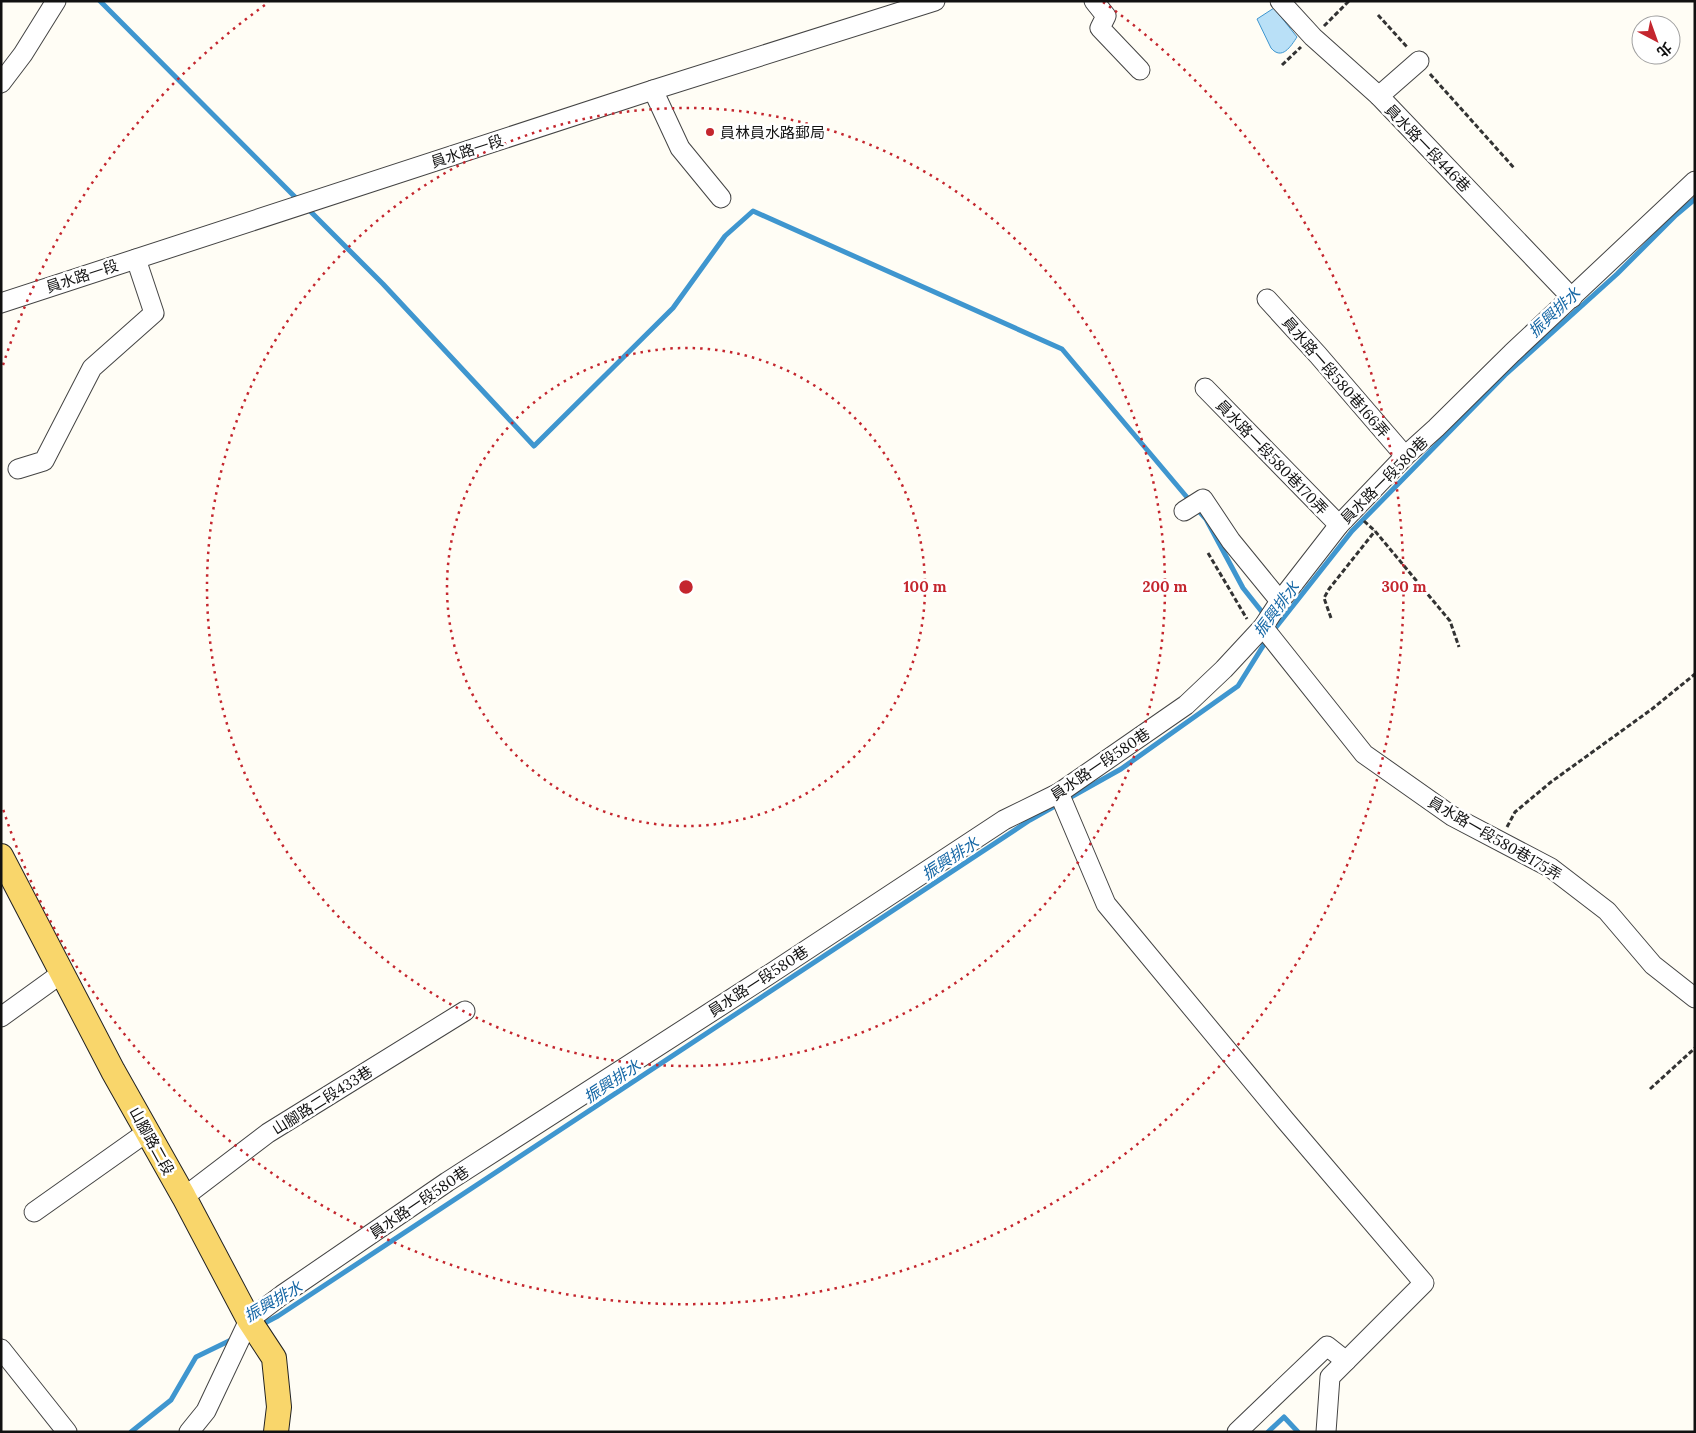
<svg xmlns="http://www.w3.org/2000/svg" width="1696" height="1433" font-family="Lora,'Noto Sans TC',serif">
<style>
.water{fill:#b9e0f7;stroke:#3f96cf}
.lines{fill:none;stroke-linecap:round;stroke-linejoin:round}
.stream{stroke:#3f96cf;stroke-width:5}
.minor-casing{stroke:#444;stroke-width:21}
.major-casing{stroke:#222;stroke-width:26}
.path{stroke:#333;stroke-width:3;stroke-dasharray:5 2.5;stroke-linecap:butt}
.minor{stroke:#fff;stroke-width:19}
.major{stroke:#f9d66b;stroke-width:24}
.ring{fill:none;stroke:#c4262e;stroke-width:2.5;stroke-dasharray:2.5 5}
.poi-dot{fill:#c4262e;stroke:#fff;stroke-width:2}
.labels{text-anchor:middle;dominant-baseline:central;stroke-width:5;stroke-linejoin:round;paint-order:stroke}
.poi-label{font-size:15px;fill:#111;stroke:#fff;text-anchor:start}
.street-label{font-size:15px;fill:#111;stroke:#fff}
.water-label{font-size:16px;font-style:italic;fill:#1768a6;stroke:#fff}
.centre{fill:#c4262e;stroke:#fff;stroke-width:2.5}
.ring-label{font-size:15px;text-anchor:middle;font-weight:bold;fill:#c4262e;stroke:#fff;stroke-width:5;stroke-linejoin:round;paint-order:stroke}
</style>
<rect width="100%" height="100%" fill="#fffdf5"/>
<path class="water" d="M1274 8 1297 37C1291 46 1282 61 1271 48L1257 19Z"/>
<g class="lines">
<g class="stream">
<polyline points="100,1 299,201"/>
<polyline points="307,208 383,284 534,446 673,308 725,236 753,211 1062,349 1191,502"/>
<polyline points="1197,509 1206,519 1243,588 1266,617"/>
<polyline points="1273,631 1352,531 1505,375 1617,274 1676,215 1695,199"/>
<polyline points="259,1326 278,1316 1030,820 1121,769 1238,686 1268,638"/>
<polyline points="131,1432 171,1400 196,1357 233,1339"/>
<polyline points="1268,1432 1284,1417 1298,1432"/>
</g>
<defs>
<g id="minor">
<polyline points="1094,1 1106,16 1100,28 1140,70"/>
<polyline points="1280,1 1313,37 1379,96 1572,298"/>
<polyline points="1,83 23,54 56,1"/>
<polyline points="653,90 680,148 721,198"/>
<polyline points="1379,96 1419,61"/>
<polyline points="1267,299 1318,355 1405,456"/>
<polyline points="1,303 653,90 935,1"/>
<polyline points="1205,388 1339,525"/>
<polyline points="18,469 44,461 92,368 154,313 136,259"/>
<polyline points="1184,511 1203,499 1231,541 1280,601"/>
<polyline points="1263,627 1364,754 1452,816 1551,868 1607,911 1653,965 1695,998"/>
<polyline points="1059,793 1106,904 1285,1120 1424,1283 1330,1377 1326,1432"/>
<polyline points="1,1017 62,973"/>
<polyline points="184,1197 268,1133 465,1011"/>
<polyline points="34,1212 147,1132"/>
<polyline points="1,1349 67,1432"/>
<polyline points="189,1432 206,1411 249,1320 282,1295 447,1182 770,974 1004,820 1059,793 1186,705 1224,669 1263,627 1280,601 1339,525 1405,456 1436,428 1512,353 1695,181"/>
<polyline points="1237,1432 1327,1346 1346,1361"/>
</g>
<polyline id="major" points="1,856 113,1071 184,1197 249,1320 274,1358 279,1407 276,1432"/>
</defs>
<use href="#minor" class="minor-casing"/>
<use href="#major" class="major-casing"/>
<g class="path">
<polyline points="1378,15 1408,48"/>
<polyline points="1324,26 1349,1"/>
<polyline points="1282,65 1301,47"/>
<polyline points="1430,74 1515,169"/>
<polyline points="1364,521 1375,531 1450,621 1459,647"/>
<polyline points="1208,553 1247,619"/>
<polyline points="1331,618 1324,598 1329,589 1375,531"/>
<polyline points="1507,827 1515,812 1551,782 1652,709 1695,674"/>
<polyline points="1650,1089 1695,1048"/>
</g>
<use href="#minor" class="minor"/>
<use href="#major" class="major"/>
</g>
<g class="ring">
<circle cx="686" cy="587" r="239"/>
<circle cx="686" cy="587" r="479"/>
<path d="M3 365A718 718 0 0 1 269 2M1103 2A718 718 0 1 1 3 809"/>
</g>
<circle class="poi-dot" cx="710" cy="132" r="5"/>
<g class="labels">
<g class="poi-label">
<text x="720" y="132">員林員水路郵局</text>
</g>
<g class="street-label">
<text transform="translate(1428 148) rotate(46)">員水路一段446巷</text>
<text transform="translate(467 151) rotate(-18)">員水路一段</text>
<text transform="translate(82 276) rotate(-18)">員水路一段</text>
<text transform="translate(1336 377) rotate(49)">員水路一段580巷166弄</text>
<text transform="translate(1272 457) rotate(46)">員水路一段580巷170弄</text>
<text transform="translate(1384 480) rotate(-45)">員水路一段580巷</text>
<text transform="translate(1100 764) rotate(-34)">員水路一段580巷</text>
<text transform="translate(1495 838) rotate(30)">員水路一段580巷175弄</text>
<text transform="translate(758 981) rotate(-33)">員水路一段580巷</text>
<text transform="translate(322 1100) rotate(-32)">山腳路二段433巷</text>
<text transform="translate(152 1141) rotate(61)">山腳路二段</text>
<text transform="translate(419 1202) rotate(-34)">員水路一段580巷</text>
</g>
<g class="water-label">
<text transform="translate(1554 312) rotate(-43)">振興排水</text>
<text transform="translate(1276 609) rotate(-53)">振興排水</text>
<text transform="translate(950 858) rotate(-33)">振興排水</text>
<text transform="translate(612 1081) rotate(-33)">振興排水</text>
<text transform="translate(273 1301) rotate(-30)">振興排水</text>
</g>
</g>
<circle cx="686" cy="587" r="8" class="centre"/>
<g class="ring-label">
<text x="925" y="592">100 m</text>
<text x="1165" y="592">200 m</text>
<text x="1404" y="592">300 m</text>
</g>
<rect width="1696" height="1433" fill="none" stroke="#111111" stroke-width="5"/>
<g transform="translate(1656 40) rotate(139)"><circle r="24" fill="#ffffff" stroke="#a0a0a0"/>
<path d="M0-4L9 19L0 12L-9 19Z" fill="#c4262e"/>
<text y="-8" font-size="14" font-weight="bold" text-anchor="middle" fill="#111111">北</text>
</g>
</svg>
